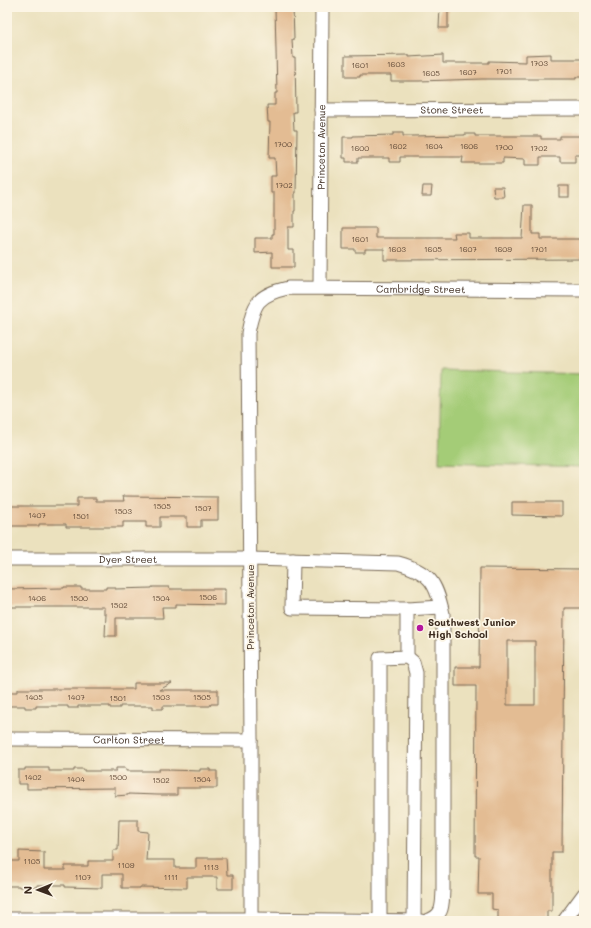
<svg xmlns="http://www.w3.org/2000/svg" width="591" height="928" font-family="Mali,sans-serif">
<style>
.green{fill:#a4cc77;stroke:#707b4a}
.building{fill:#e3bc93;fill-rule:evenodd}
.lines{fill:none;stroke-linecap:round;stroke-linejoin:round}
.minor-casing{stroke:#796a56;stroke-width:15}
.minor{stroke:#fff;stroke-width:13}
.poi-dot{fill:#b5179e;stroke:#fcf5e5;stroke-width:1.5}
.labels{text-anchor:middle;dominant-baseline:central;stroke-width:3.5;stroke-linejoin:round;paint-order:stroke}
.number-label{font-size:8px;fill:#654e3b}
.street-label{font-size:10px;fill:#3b2a1e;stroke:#fcf5e5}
.poi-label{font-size:10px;font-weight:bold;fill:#3b2a1e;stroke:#fcf5e5;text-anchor:start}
</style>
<rect width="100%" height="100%" fill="#fcf5e5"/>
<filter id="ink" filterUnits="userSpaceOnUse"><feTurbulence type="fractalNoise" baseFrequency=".025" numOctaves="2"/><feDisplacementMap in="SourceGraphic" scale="8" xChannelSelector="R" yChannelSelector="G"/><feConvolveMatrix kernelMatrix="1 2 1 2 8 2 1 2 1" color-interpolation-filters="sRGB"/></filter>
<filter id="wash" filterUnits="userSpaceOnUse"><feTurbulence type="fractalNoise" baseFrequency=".012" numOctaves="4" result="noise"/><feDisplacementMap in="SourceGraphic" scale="16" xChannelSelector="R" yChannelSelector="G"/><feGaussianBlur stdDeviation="0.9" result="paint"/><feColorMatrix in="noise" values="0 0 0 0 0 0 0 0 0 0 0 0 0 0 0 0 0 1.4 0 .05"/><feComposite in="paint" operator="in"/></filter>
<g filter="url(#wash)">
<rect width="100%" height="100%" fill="#ebe1be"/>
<polygon class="green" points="441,370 584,374 584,467 439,463"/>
<g id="blocks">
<g class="building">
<polygon points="275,7 293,7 294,39 292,39 293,58 295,58 296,112 293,112 294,130 297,130 296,193 295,193 295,211 294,211 294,227 288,227 288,250 294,250 294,267 272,267 272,252 255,253 255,238 272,238 272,234 274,234 274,193 271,193 271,176 276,176 275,158 269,158 270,122 268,122 267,105 275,105 275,93 277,93"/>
<polygon points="440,7 448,7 448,28 439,28"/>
<polygon points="551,54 551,59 584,59 584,77 576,77 576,79 482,79 419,81 391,81 391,75 360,75 360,77 345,77 345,56 409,55 409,57 443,55 443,63 489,63 489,61 526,62 526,55"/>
<polygon points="393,133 403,133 403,136 412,136 465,135 465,134 475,134 475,136 541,136 541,139 560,139 560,136 584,136 584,155 575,155 575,162 560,162 560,157 540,157 540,165 525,165 525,159 503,158 503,163 462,163 463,157 400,157 400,162 389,162 389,158 358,158 358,162 346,162 346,158 343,158 343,137 353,137 353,136 393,135"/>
<polygon points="423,186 432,186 431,196 422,196"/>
<rect x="559" y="186" width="10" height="11"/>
<polygon points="493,187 503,187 504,197 494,197"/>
<polygon points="524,205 532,205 532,234 540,234 540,239 584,239 584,259 384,260 384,249 365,249 365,252 355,252 355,249 343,249 343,228 376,228 376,238 455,238 454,233 469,233 469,238 522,238"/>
<polygon points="123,496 218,497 218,520 201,520 201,527 187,527 187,517 160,517 160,527 146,527 146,522 123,522 123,527 66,527 66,524 39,524 39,526 7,526 7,506 77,506 77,498 96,498 96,501 124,501"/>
<polygon points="512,502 562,502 562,516 512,515"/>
<path d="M480 568 584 569V608H564L562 852H552V911H547V921H498V910L492 909V894H478L479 856H475L476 686H455V667H479ZM507 641H535V705H507Z"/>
<polygon points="64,587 81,587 81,589 106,589 106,587 115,587 115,589 152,588 152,587 169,587 170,589 225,589 225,605 176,604 176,607 162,607 163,618 116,618 116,636 105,636 106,614 104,614 104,607 7,607 7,589 64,588"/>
<polygon points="134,683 172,683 159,690 218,690 218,704 211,704 210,706 163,706 163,709 153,709 153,706 120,706 120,708 110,708 110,706 78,706 78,708 68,708 68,706 36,706 36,708 25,708 25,706 7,706 7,692 18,692 18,689 134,689"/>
<polygon points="25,768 49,768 49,771 74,771 74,769 84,769 84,771 116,771 116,768 126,768 126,771 159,771 159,769 169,769 169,770 200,771 200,769 210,769 210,771 217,771 217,788 177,788 177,795 158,795 128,794 128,795 115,796 115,788 27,789 27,784 18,784 18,770 25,770"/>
<polygon points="119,820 138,820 138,831 148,832 146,860 175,860 175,868 196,868 196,858 226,858 227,875 233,875 233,889 217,889 217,877 187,877 187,888 140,887 140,888 122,888 122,874 102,874 102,888 65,887 65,885 37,885 37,887 19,887 19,886 7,886 7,861 19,861 19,851 44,852 44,870 65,870 65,866 88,866 88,861 113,861 113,850 118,850"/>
</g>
</g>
</g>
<g filter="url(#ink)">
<use href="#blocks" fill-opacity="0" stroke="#796a56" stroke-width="1"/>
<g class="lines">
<defs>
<g id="minor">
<path id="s1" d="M321 110 584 109"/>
<path id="s2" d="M320 287 322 7"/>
<path id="s3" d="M7 559H250L398 563C430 572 436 582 443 614V890C442 906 444 915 427 921"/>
<polyline points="293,560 292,608 407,609"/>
<polyline points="407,657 407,609 441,607"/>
<path id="s4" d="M7 739 251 740"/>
<polyline points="7,919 251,919 421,921"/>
<path id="s5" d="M251 921V740L248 333C254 303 257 295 288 288L584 290"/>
<polyline points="380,921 380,658 407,657 413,662 416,673 414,921"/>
<polyline points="564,921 584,894"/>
</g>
</defs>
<use href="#minor" class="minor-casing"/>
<use href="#minor" class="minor"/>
</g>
</g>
<circle class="poi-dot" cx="420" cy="628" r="4"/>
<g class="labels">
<g class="number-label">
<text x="539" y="63">1703</text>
<text x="396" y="64">1603</text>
<text x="360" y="65">1601</text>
<text x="504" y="71">1701</text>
<text x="468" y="72">1607</text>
<text x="431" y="73">1605</text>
<text x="283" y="144">1700</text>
<text x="398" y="146">1602</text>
<text x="434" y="146">1604</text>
<text x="469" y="146">1606</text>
<text x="504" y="147">1700</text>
<text x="360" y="148">1600</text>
<text x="539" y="148">1702</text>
<text x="284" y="185">1702</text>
<text x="360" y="239">1601</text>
<text x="397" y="249">1603</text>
<text x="433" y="249">1605</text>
<text x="468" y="249">1607</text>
<text x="503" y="249">1609</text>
<text x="539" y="249">1701</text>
<text x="162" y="506">1505</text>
<text x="203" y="508">1507</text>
<text x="123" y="511">1503</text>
<text x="37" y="515">1407</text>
<text x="81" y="516">1501</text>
<text x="208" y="597">1506</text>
<text x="37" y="598">1406</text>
<text x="79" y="598">1500</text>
<text x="161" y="598">1504</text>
<text x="119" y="605">1502</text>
<text x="34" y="697">1405</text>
<text x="76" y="697">1407</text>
<text x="161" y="697">1503</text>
<text x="202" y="697">1505</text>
<text x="118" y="698">1501</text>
<text x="33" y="777">1402</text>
<text x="118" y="777">1500</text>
<text x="76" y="779">1404</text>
<text x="202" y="779">1504</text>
<text x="161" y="780">1502</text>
<text x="32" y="861">1105</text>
<text x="126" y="865">1109</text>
<text x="211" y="867">1113</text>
<text x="83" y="877">1107</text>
<text x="171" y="877">1111</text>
</g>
<g class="street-label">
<text stroke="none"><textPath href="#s1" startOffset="131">Stone Street</textPath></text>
<text stroke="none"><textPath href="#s2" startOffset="140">Princeton Avenue</textPath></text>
<text stroke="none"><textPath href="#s5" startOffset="787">Cambridge Street</textPath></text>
<text stroke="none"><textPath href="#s3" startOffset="121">Dyer Street</textPath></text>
<text transform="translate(250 607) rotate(-90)">Princeton Avenue</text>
<text stroke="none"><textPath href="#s4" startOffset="122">Carlton Street</textPath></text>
</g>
<g class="poi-label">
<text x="428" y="622">Southwest Junior<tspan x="428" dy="12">High School</tspan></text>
</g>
</g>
<rect width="591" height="928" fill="none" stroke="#fcf5e5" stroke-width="24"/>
<g transform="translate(38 890) rotate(269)" stroke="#fcf5e5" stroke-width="3" paint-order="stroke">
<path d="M0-3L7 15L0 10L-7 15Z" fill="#3b2a1e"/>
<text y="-6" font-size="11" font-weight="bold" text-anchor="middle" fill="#3b2a1e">N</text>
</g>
</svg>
